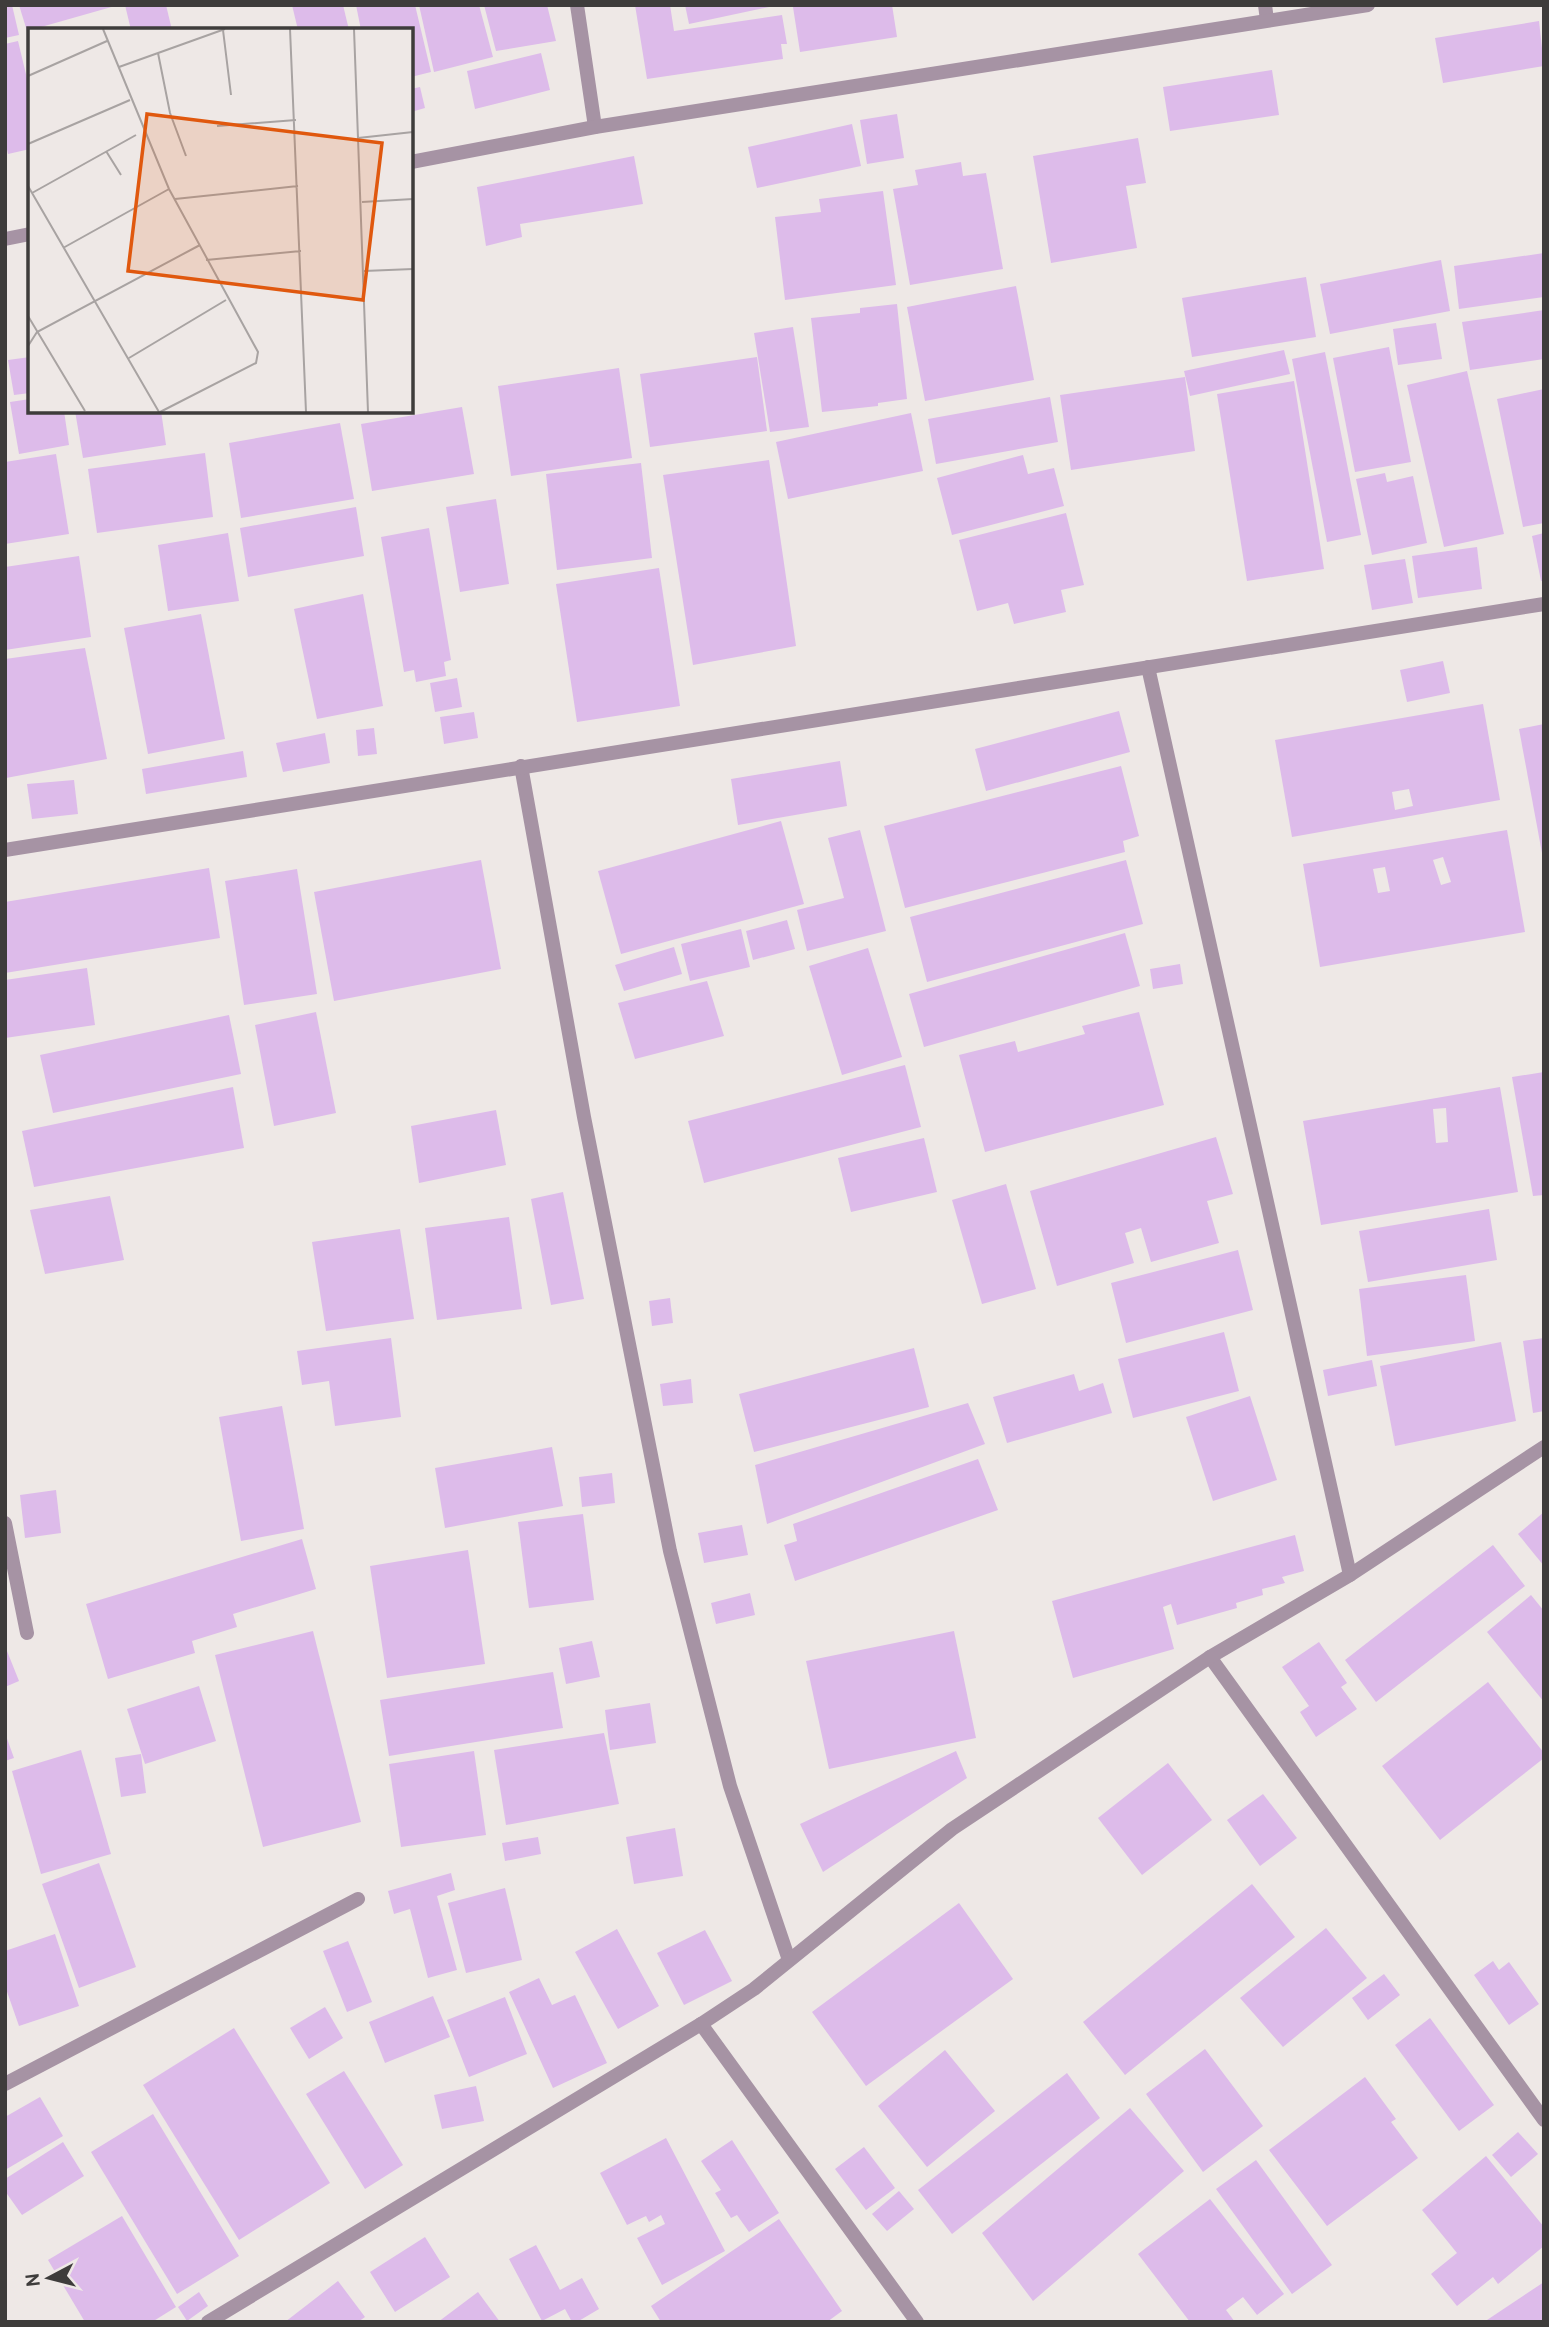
<svg xmlns="http://www.w3.org/2000/svg" width="1549" height="2327" font-family="Overpass,sans-serif">
<style>
.building{fill:#ddbbea;fill-rule:evenodd}
.lines{fill:none;stroke-linecap:round;stroke-linejoin:round}
.street{stroke:#a693a4;stroke-width:14}
.inset-road{fill:none;stroke:#a8a3a2;stroke-width:2}
.view{fill:#e0580e;fill-opacity:0.15;stroke:#e0580e;stroke-width:3.5}
.inset-edge{fill:none;stroke:#3e3c3b;stroke-width:3.5}
</style>
<rect width="100%" height="100%" fill="#eee8e6"/>
<g class="building">
<polygon points="5,5 12,5 19,35 5,38"/>
<polygon points="19,5 115,5 115,6 27,31"/>
<polygon points="125,5 166,5 172,30 131,30"/>
<polygon points="292,5 343,5 349,30 298,30"/>
<polygon points="356,5 415,5 431,72 411,77 411,30 361,30"/>
<polygon points="419,5 479,5 493,57 434,72"/>
<polygon points="484,5 547,5 556,41 496,51"/>
<polygon points="635,5 670,5 674,31 782,15 787,44 781,44 783,59 647,79"/>
<polygon points="685,5 773,5 774,6 689,24"/>
<polygon points="806,5 892,5 897,37 800,52 793,7"/>
<polygon points="1539,21 1544,66 1443,83 1435,38"/>
<polygon points="18,41 30,91 30,149 8,154 5,141 5,44"/>
<polygon points="541,53 550,90 475,109 467,71"/>
<polygon points="1272,70 1279,115 1170,131 1163,87"/>
<polygon points="420,87 425,108 411,112 411,89"/>
<polygon points="897,114 904,158 867,164 860,120"/>
<polygon points="852,124 861,166 757,188 748,147"/>
<polygon points="1138,138 1146,183 1126,186 1137,248 1051,263 1033,156"/>
<polygon points="634,156 643,204 520,224 522,237 486,246 477,187"/>
<polygon points="961,162 963,176 986,173 1003,269 910,285 893,189 918,185 915,170"/>
<polygon points="883,191 896,285 785,300 775,217 821,212 819,199"/>
<polygon points="1544,253 1544,297 1459,309 1454,266"/>
<polygon points="1441,260 1450,311 1330,334 1320,284"/>
<polygon points="1306,277 1316,337 1192,357 1182,298"/>
<polygon points="1016,286 1034,380 925,401 907,307"/>
<polygon points="897,304 907,399 878,403 878,406 822,412 811,318 860,313 860,308"/>
<polygon points="1544,310 1544,359 1470,370 1462,322"/>
<polygon points="1436,323 1442,359 1398,365 1393,329"/>
<polygon points="793,327 809,427 770,432 754,333"/>
<polygon points="1389,347 1411,462 1355,472 1333,358"/>
<polygon points="1284,350 1290,374 1190,396 1184,371"/>
<polygon points="1325,352 1361,535 1327,542 1292,359"/>
<polygon points="30,357 30,393 14,395 8,360"/>
<polygon points="757,357 767,431 650,447 640,374"/>
<polygon points="619,368 632,458 511,476 498,386"/>
<polygon points="1467,371 1504,534 1444,547 1407,385"/>
<polygon points="1185,377 1195,451 1071,470 1060,395"/>
<polygon points="1294,381 1324,569 1247,581 1217,394"/>
<polygon points="1544,389 1544,523 1523,527 1497,399"/>
<polygon points="1050,397 1058,442 936,464 928,419"/>
<polygon points="30,399 30,411 64,411 69,445 19,454 10,402"/>
<polygon points="462,407 474,474 372,491 361,424"/>
<polygon points="75,411 161,411 166,445 83,458"/>
<polygon points="911,413 923,471 788,499 776,442"/>
<polygon points="340,423 354,499 241,518 229,443"/>
<polygon points="205,453 213,517 97,533 88,469"/>
<polygon points="56,454 69,534 5,544 5,462"/>
<polygon points="1023,455 1028,474 1054,468 1064,506 952,535 937,478"/>
<polygon points="769,460 796,646 693,665 663,475"/>
<polygon points="641,463 652,558 557,570 546,474"/>
<polygon points="1385,473 1387,482 1413,476 1427,543 1372,555 1356,479"/>
<polygon points="496,499 509,584 460,592 446,507"/>
<polygon points="356,507 364,556 248,577 240,528"/>
<polygon points="1066,513 1084,585 1061,590 1066,612 1014,624 1008,603 977,611 959,540"/>
<polygon points="429,528 451,660 444,662 446,676 416,682 414,670 404,672 381,537"/>
<polygon points="228,533 239,601 168,611 158,545"/>
<polygon points="1544,533 1544,580 1541,581 1532,536"/>
<polygon points="1477,547 1482,589 1418,598 1412,556"/>
<polygon points="79,556 91,637 5,650 5,567"/>
<polygon points="1405,559 1413,603 1372,610 1364,565"/>
<polygon points="659,568 680,706 577,722 556,584"/>
<polygon points="363,594 383,706 317,719 294,609"/>
<polygon points="201,614 225,739 148,754 124,628"/>
<polygon points="85,648 107,759 6,778 5,659"/>
<polygon points="1443,661 1450,693 1407,702 1400,670"/>
<polygon points="457,678 462,707 435,712 430,683"/>
<path d="M1483 704 1500 800 1292 837 1275 740ZM1409 789 1413 806 1395 810 1392 792Z"/>
<polygon points="1119,711 1130,752 986,791 975,749"/>
<polygon points="474,712 478,738 444,744 440,717"/>
<polygon points="1544,724 1544,853 1542,853 1519,729"/>
<polygon points="374,728 377,754 358,756 356,730"/>
<polygon points="325,733 330,763 283,772 276,743"/>
<polygon points="243,751 247,777 146,794 142,769"/>
<polygon points="840,761 847,806 738,825 731,779"/>
<polygon points="1121,766 1139,836 1123,841 1125,852 905,908 884,826"/>
<polygon points="74,780 78,814 32,819 27,784"/>
<polygon points="781,821 804,904 621,954 598,871"/>
<polygon points="860,830 886,931 807,951 797,910 844,898 828,838"/>
<path d="M1507 830 1525 932 1320 967 1303 864ZM1443 857 1451 882 1441 885 1433 860ZM1385 867 1390 891 1378 893 1373 869Z"/>
<polygon points="481,860 501,969 334,1001 314,892"/>
<polygon points="1126,860 1143,924 927,982 910,917"/>
<polygon points="209,868 220,938 5,973 5,902"/>
<polygon points="297,869 317,994 244,1005 225,881"/>
<polygon points="787,920 795,949 753,960 746,931"/>
<polygon points="741,929 750,967 690,981 681,944"/>
<polygon points="1125,933 1140,986 924,1047 909,994"/>
<polygon points="674,947 682,974 624,991 615,965"/>
<polygon points="868,948 902,1057 842,1075 809,966"/>
<polygon points="1180,964 1183,984 1153,989 1150,969"/>
<polygon points="87,968 95,1025 5,1038 5,980"/>
<polygon points="707,981 724,1036 635,1059 618,1003"/>
<polygon points="316,1012 336,1113 274,1126 255,1025"/>
<polygon points="1139,1012 1164,1105 985,1152 959,1055 1015,1041 1018,1052 1085,1034 1082,1026"/>
<polygon points="229,1015 241,1074 53,1113 40,1055"/>
<polygon points="905,1065 921,1127 704,1183 688,1121"/>
<polygon points="1544,1072 1544,1195 1533,1196 1512,1077"/>
<polygon points="233,1087 244,1148 34,1187 22,1131"/>
<path d="M1500 1087 1518 1192 1321 1225 1303 1121ZM1446 1108 1448 1142 1436 1143 1433 1109Z"/>
<polygon points="496,1110 506,1165 419,1183 411,1126"/>
<polygon points="1216,1137 1233,1194 1207,1201 1219,1243 1151,1262 1141,1228 1125,1233 1134,1263 1057,1286 1030,1191"/>
<polygon points="924,1138 937,1192 851,1212 838,1158"/>
<polygon points="1006,1184 1036,1289 982,1304 952,1200"/>
<polygon points="563,1192 584,1299 551,1305 531,1199"/>
<polygon points="110,1196 124,1260 45,1274 30,1210"/>
<polygon points="1489,1209 1497,1260 1368,1282 1359,1231"/>
<polygon points="509,1217 522,1309 437,1320 425,1228"/>
<polygon points="400,1229 414,1319 326,1331 312,1242"/>
<polygon points="1238,1250 1253,1310 1126,1343 1111,1283"/>
<polygon points="1466,1275 1475,1341 1367,1356 1359,1289"/>
<polygon points="670,1298 673,1323 652,1326 649,1301"/>
<polygon points="1224,1332 1239,1391 1133,1418 1118,1359"/>
<polygon points="391,1338 401,1417 335,1426 329,1381 302,1385 297,1351"/>
<polygon points="1544,1338 1544,1411 1533,1413 1523,1341"/>
<polygon points="1501,1342 1516,1421 1395,1446 1380,1366"/>
<polygon points="914,1348 929,1407 754,1452 739,1394"/>
<polygon points="1372,1360 1377,1386 1328,1396 1323,1370"/>
<polygon points="1074,1374 1079,1391 1103,1383 1112,1413 1007,1443 993,1397"/>
<polygon points="691,1379 693,1403 663,1406 660,1384"/>
<polygon points="1250,1396 1277,1480 1213,1501 1186,1417"/>
<polygon points="968,1403 985,1444 767,1524 755,1465"/>
<polygon points="282,1406 304,1529 241,1541 219,1417"/>
<polygon points="552,1447 563,1506 445,1528 435,1468"/>
<polygon points="978,1459 998,1510 795,1581 784,1545 797,1541 793,1524"/>
<polygon points="612,1473 615,1503 582,1507 579,1477"/>
<polygon points="56,1490 61,1533 25,1538 20,1495"/>
<polygon points="1544,1512 1544,1566 1518,1534"/>
<polygon points="583,1514 594,1600 529,1608 518,1522"/>
<polygon points="742,1525 748,1555 704,1563 698,1533"/>
<polygon points="1295,1535 1304,1571 1282,1577 1285,1583 1262,1589 1263,1595 1236,1603 1237,1608 1177,1625 1171,1604 1163,1607 1174,1649 1073,1678 1052,1601"/>
<polygon points="302,1539 316,1589 233,1614 237,1627 192,1641 195,1653 108,1679 86,1604"/>
<polygon points="1493,1545 1525,1586 1376,1702 1345,1660"/>
<polygon points="468,1550 485,1664 387,1678 370,1566"/>
<polygon points="750,1593 755,1615 716,1624 711,1603"/>
<polygon points="1531,1595 1544,1611 1544,1702 1487,1632"/>
<polygon points="313,1631 361,1822 263,1847 215,1655"/>
<polygon points="954,1631 976,1738 829,1769 806,1661"/>
<polygon points="592,1641 600,1677 566,1684 559,1648"/>
<polygon points="1319,1642 1347,1683 1341,1687 1357,1709 1316,1737 1300,1712 1309,1706 1282,1667"/>
<polygon points="5,1646 19,1681 5,1687"/>
<polygon points="553,1672 563,1728 389,1756 380,1700"/>
<polygon points="1488,1682 1544,1753 1544,1758 1440,1840 1382,1766"/>
<polygon points="199,1686 216,1741 145,1764 127,1709"/>
<polygon points="650,1703 656,1743 610,1750 605,1710"/>
<polygon points="5,1733 14,1758 5,1761"/>
<polygon points="604,1733 619,1804 506,1825 494,1750"/>
<polygon points="81,1750 111,1854 41,1874 12,1771"/>
<polygon points="474,1751 486,1835 401,1847 389,1764"/>
<polygon points="956,1751 967,1778 823,1872 800,1824"/>
<polygon points="141,1754 146,1793 121,1797 115,1758"/>
<polygon points="1168,1763 1212,1820 1142,1875 1098,1818"/>
<polygon points="1263,1794 1297,1838 1260,1866 1227,1820"/>
<polygon points="675,1828 683,1876 634,1884 626,1837"/>
<polygon points="538,1837 541,1854 505,1861 502,1843"/>
<polygon points="99,1863 136,1967 79,1988 42,1884"/>
<polygon points="451,1873 455,1890 437,1896 457,1970 428,1978 410,1909 394,1914 388,1891"/>
<polygon points="1252,1884 1295,1937 1125,2075 1083,2022"/>
<polygon points="505,1888 522,1960 466,1973 448,1903"/>
<polygon points="959,1903 1013,1979 866,2086 812,2012"/>
<polygon points="1326,1928 1367,1978 1283,2047 1240,1998"/>
<polygon points="617,1929 659,2006 618,2029 575,1952"/>
<polygon points="705,1930 732,1981 684,2005 657,1953"/>
<polygon points="55,1934 79,2006 19,2026 5,1986 5,1951"/>
<polygon points="348,1941 372,2002 347,2012 323,1951"/>
<polygon points="1493,1961 1499,1970 1509,1962 1539,2004 1509,2025 1474,1975"/>
<polygon points="1384,1974 1400,1995 1368,2020 1352,1998"/>
<polygon points="539,1978 552,2005 575,1995 607,2063 553,2088 509,1992"/>
<polygon points="433,1996 450,2037 385,2063 369,2022"/>
<polygon points="505,1997 527,2054 469,2077 447,2020"/>
<polygon points="325,2007 343,2038 309,2059 290,2028"/>
<polygon points="1430,2018 1494,2105 1459,2131 1395,2045"/>
<polygon points="234,2028 330,2183 239,2240 143,2085"/>
<polygon points="1205,2049 1263,2126 1203,2172 1146,2094"/>
<polygon points="945,2050 995,2111 927,2167 878,2106"/>
<polygon points="344,2071 403,2165 365,2189 306,2094"/>
<polygon points="1067,2073 1100,2118 952,2234 918,2190"/>
<polygon points="1365,2077 1396,2119 1391,2122 1418,2158 1327,2226 1269,2150"/>
<polygon points="476,2086 484,2121 442,2129 434,2095"/>
<polygon points="40,2097 63,2136 5,2170 5,2117"/>
<polygon points="1130,2108 1184,2171 1033,2301 982,2233"/>
<polygon points="153,2114 239,2256 177,2294 91,2152"/>
<polygon points="1518,2132 1538,2154 1511,2177 1492,2155"/>
<polygon points="666,2138 725,2251 662,2285 637,2238 665,2224 661,2215 649,2222 646,2216 627,2225 600,2173"/>
<polygon points="732,2140 779,2213 749,2232 737,2215 731,2218 715,2193 721,2190 701,2161"/>
<polygon points="63,2142 84,2176 22,2215 5,2191 5,2179"/>
<polygon points="864,2147 895,2188 866,2210 835,2169"/>
<polygon points="1486,2156 1544,2227 1544,2246 1498,2284 1493,2277 1457,2306 1431,2274 1457,2253 1422,2210"/>
<polygon points="1256,2160 1332,2265 1292,2294 1216,2189"/>
<polygon points="899,2191 914,2209 887,2231 872,2214"/>
<polygon points="1210,2199 1284,2294 1257,2315 1243,2297 1226,2310 1235,2322 1190,2322 1138,2254"/>
<polygon points="122,2216 176,2307 152,2322 85,2322 48,2260"/>
<polygon points="779,2219 842,2311 827,2322 661,2322 651,2306"/>
<polygon points="425,2237 450,2277 395,2312 370,2272"/>
<polygon points="536,2245 560,2290 582,2278 599,2309 577,2322 572,2322 565,2309 542,2321 509,2259"/>
<polygon points="338,2281 365,2317 358,2322 285,2322"/>
<polygon points="1544,2282 1544,2322 1484,2322"/>
<polygon points="199,2292 208,2306 187,2321 178,2307"/>
<polygon points="478,2292 500,2322 438,2322"/>
</g>
<g class="lines">
<g class="street">
<polyline points="577,5 595,127"/>
<polyline points="1265,5 1267,20"/>
<polyline points="411,162 595,127 1368,5"/>
<polyline points="5,239 30,234"/>
<polyline points="1148,667 1350,1575"/>
<polyline points="521,766 584,1117 670,1551 730,1786 789,1960"/>
<polyline points="5,850 1544,604"/>
<polyline points="5,1523 27,1633"/>
<polyline points="1210,1657 1544,2120"/>
<polyline points="701,2024 917,2322"/>
<polyline points="5,2084 358,1899"/>
<polyline points="208,2322 701,2024 754,1989 952,1829 1210,1657 1350,1575 1544,1447"/>
</g>
</g>
<g transform="translate(28 28)">
<rect width="385" height="385" fill="#eee8e6"/>
<path class="inset-road" d="M75 1 141 161 230 324 228 335 132 384M262 1 278 384M326 1 340 384M195 2 203 67M130 25 142 85 158 128M91 39 197 1M0 48 79 13M189 98 268 92M330 110 385 104M0 116 102 72M78 123 93 147M0 158 131 384M4 165 108 107M147 171 270 158M334 174 385 171M35 220 141 161M178 232 273 223M336 243 385 241M0 288 57 383M0 318 9 304 172 217M101 330 198 272"/>
<path class="view" d="M119 86 354 115 335 272 100 243Z"/>
<rect width="385" height="385" class="inset-edge"/>
</g>
<rect width="1549" height="2327" fill="none" stroke="#3e3c3b" stroke-width="14"/>
<g transform="translate(49 2278) rotate(263)" stroke="#eee8e6" stroke-width="5" paint-order="stroke">
<path d="M0-5L12 26L0 18L-12 26Z" fill="#3e3c3b"/>
<text y="-10" font-size="19" font-weight="bold" text-anchor="middle" fill="#3e3c3b">N</text>
</g>
</svg>
